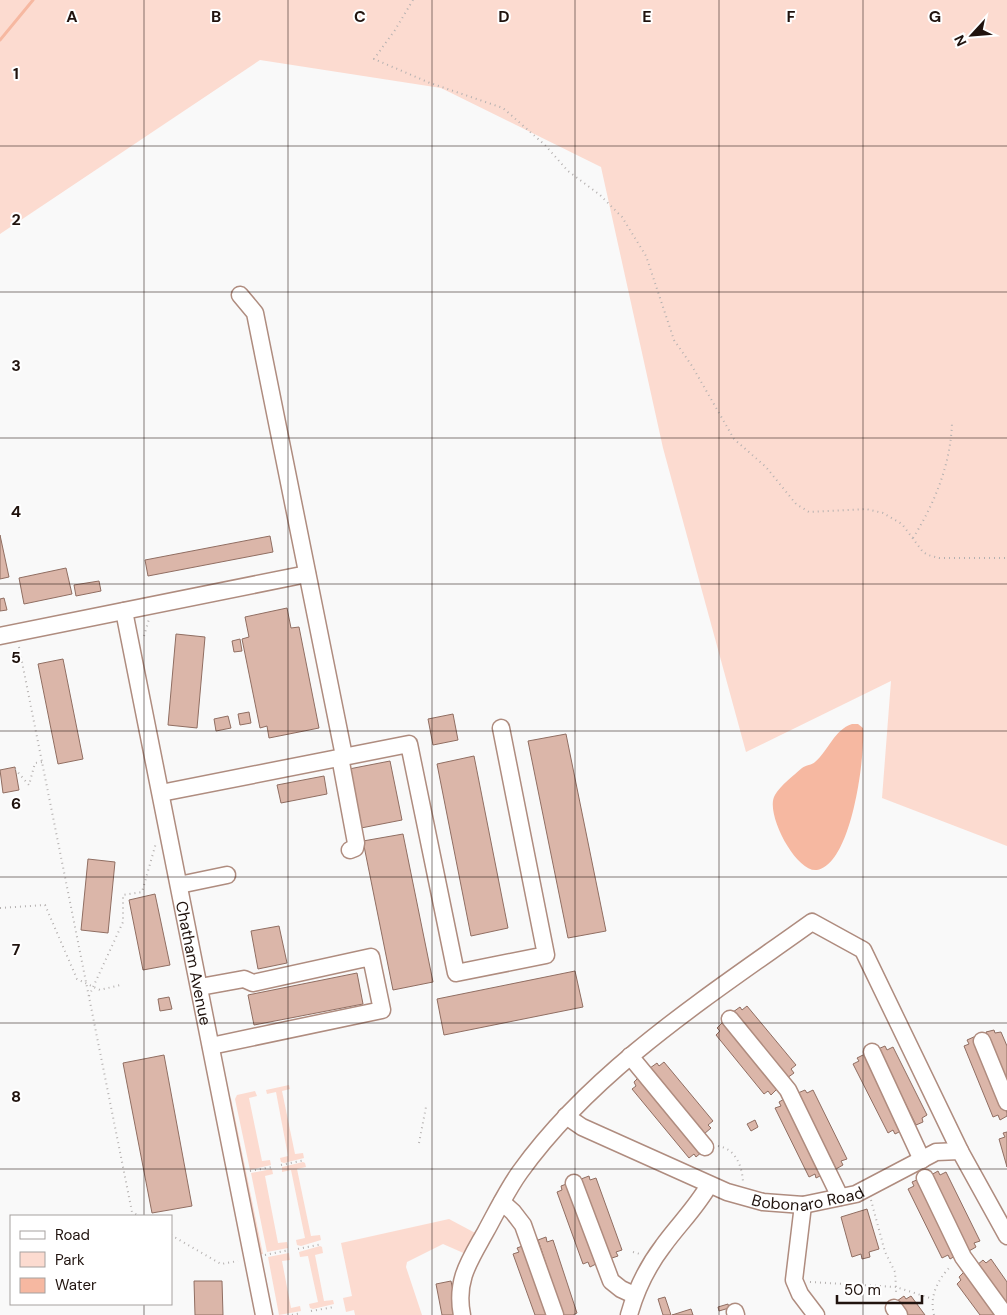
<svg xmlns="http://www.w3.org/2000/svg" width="1007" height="1315" font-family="'DM Sans',sans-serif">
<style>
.green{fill:#fcdbd0}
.water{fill:#f6b8a1}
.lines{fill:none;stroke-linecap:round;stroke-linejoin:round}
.stream{stroke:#f6b8a1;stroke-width:3}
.building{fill:#dbb6a9;stroke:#906e62}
.minor-casing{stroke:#af8c7f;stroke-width:19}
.path{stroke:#b5b1b0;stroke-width:2;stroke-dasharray:1 4;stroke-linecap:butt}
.minor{stroke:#fff;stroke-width:16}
.grid{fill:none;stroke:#20130e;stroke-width:1;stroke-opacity:0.55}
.labels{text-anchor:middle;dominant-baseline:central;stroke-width:4;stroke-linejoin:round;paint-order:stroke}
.street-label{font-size:16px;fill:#20130e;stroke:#fff}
.grid-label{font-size:16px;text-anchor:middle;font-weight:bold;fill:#20130e;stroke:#fff;stroke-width:4;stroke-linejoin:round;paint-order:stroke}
</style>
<rect width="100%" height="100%" fill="#f9f9f9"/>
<g class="green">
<polygon points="0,0 1007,0 1007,846 882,798 891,681 746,752 663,448 601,167 441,88 260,60 0,234"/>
<polygon points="289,1085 290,1089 282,1091 295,1154 303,1153 304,1158 284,1163 281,1162 280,1158 288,1156 276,1092 267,1094 266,1090"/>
<polygon points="255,1091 257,1096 249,1098 262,1161 270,1160 271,1165 250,1170 235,1099 237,1095"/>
<polygon points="231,1098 263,1254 260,1254 230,1100"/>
<polygon points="303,1162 305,1163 306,1167 297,1169 311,1236 320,1235 321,1240 301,1246 297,1245 296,1240 305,1238 291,1170 282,1172 282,1167"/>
<polygon points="272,1169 273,1174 265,1176 278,1243 287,1242 288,1248 267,1252 251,1173"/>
<polygon points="449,1219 479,1235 468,1255 443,1244 407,1262 406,1267 422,1315 355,1315 354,1310 346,1312 343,1298 352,1296 341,1243"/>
<polygon points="320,1246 322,1247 323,1253 315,1255 324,1301 333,1300 334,1304 313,1309 310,1308 309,1304 318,1302 308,1256 300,1257 299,1252"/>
<polygon points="289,1253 290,1260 282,1261 291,1308 300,1306 301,1311 279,1315 268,1257"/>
</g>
<path class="water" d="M852 724H858L863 728C865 757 852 864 817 870 796 873 764 812 775 795 780 786 794 775 802 768 806 765 812 765 815 762 829 750 834 730 852 724Z"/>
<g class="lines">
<polyline class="stream" points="0,40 33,0"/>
</g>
<g class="building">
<polygon points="0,535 9,577 0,579"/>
<polygon points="270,536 273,552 148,576 145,560"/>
<polygon points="66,568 72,594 24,604 19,578"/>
<polygon points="99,581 101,591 76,596 74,585"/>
<polygon points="4,598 7,610 0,611 0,599"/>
<polygon points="287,608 291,628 299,627 319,728 269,738 267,726 260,728 242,639 249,637 245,617"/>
<polygon points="176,634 205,637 197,728 168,725"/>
<polygon points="240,639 242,651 234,652 232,641"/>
<polygon points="63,659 83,759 58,764 38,664"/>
<polygon points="249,712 251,723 240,725 238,714"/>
<polygon points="453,714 458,740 433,745 428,719"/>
<polygon points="228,716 231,728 216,731 214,719"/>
<polygon points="566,734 606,931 568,938 528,741"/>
<polygon points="474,756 508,928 471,936 437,764"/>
<polygon points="390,761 402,820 361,828 349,769"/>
<polygon points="15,767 19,790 3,793 0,770"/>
<polygon points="324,776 327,794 281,803 277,785"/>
<polygon points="403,834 433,982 393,990 363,841"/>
<polygon points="88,859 115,862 108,933 81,930"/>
<polygon points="155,894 170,965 143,970 129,900"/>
<polygon points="279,926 287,963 258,969 251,931"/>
<polygon points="575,971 583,1007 444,1035 437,999"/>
<polygon points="357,973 363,1004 254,1025 248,995"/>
<polygon points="169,997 172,1009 160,1011 158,999"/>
<polygon points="747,1006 796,1065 791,1069 794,1073 787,1078 733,1012 740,1007 742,1010"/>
<polygon points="723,1022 778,1088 771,1095 768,1091 764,1094 716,1035 720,1031 717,1028"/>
<polygon points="994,1030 995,1033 1001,1032 1007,1046 1007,1085 986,1032"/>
<polygon points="976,1036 1007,1113 1007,1116 1000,1120 998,1115 993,1117 964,1046 969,1044 967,1040"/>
<polygon points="885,1046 887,1050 893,1047 927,1115 922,1118 923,1122 916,1125 878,1049"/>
<polygon points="865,1054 903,1130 895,1134 893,1130 888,1133 853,1064 859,1061 857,1058"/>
<polygon points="164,1055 192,1206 152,1213 123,1063"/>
<polygon points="664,1062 713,1121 708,1125 711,1128 704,1134 650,1068 657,1063 659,1066"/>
<polygon points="639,1077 703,1151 696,1157 694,1154 689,1158 632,1089 636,1086 634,1082"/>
<polygon points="805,1090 807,1093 813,1090 847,1159 841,1161 843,1165 836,1169 798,1093"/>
<polygon points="786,1098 824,1174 816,1178 815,1174 809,1177 775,1108 781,1106 779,1102"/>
<polygon points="755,1120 758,1127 751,1131 747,1124"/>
<polygon points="1007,1132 1007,1167 999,1139 1005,1137 1003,1133"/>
<polygon points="938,1171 940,1175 946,1172 980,1241 974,1243 976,1247 969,1251 931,1175"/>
<polygon points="589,1176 590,1180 596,1178 622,1250 616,1252 618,1256 609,1259 581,1179"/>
<polygon points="919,1179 957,1255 950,1259 948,1255 942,1258 908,1189 914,1186 912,1182"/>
<polygon points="569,1183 598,1263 590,1267 588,1262 583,1264 557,1192 562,1190 561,1186"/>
<polygon points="867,1209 879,1249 869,1252 870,1257 862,1259 861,1254 852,1257 841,1217"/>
<polygon points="546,1237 547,1242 553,1240 577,1313 573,1315 563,1315 538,1240"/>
<polygon points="525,1245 550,1315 535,1315 513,1254 519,1252 517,1248"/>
<polygon points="991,1259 1007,1282 1007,1307 977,1265 983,1260 986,1263"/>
<polygon points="965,1271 998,1315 980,1315 957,1284 961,1280 959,1277"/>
<polygon points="194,1281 222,1281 223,1315 195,1315"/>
<polygon points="451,1281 458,1315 442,1315 436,1284"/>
<polygon points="904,1296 906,1299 911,1296 925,1315 907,1315 897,1301"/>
<polygon points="665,1297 671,1315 663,1315 658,1299"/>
<polygon points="728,1304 729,1308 719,1311 718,1307"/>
<polygon points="691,1309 693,1315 672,1315"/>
</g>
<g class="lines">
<defs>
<g id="minor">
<polyline points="240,295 255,313 344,756"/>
<path id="s1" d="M124 611 264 1315"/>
<polyline points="0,636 307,574"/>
<polyline points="340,757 356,843 355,848 350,850"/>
<polyline points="161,793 409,744 456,973 546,955 501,728"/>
<polyline points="179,885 227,875"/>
<polyline points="200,987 244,979 253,983 371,957 382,1010 211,1046"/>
<polyline points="730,1019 788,1090 840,1197"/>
<polyline points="982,1041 1007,1102"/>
<polyline points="872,1052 922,1160"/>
<polyline points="630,1056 705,1147"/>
<path id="s2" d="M566 1116 582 1127 727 1192 763 1202 803 1205 856 1194 936 1152 960 1151 1007 1236"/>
<polyline points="925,1178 963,1257 1005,1315"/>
<polyline points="574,1183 611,1281 621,1289 634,1295"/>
<polyline points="502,1202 513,1212 523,1225 555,1315"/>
<polyline points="803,1205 794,1280 800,1294 816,1315"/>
<polyline points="894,1308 899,1315"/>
<polyline points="735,1312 736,1315"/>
<path d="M462 1315C455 1280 470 1260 486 1231 497 1211 507 1190 520 1172 594 1069 710 995 812 922L863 950 960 1151"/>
<path d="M629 1315C636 1290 647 1267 663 1246 678 1225 696 1208 709 1185"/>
</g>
</defs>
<use href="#minor" class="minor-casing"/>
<g class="path">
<polyline points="413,0 395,30 374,59 430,83 503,108 545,145 568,171 600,195 622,217 646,256 674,340 692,366 734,439 766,467 796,504 809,512 866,509 883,513 902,524 923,552 928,555 939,558 1007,558"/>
<path d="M913 538C935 503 951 463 952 422"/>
<polyline points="144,636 149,619"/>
<polyline points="19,647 132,1212 139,1216"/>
<polyline points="15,769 29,785 35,763 42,762"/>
<polyline points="0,908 45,905 77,979 100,990 120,985"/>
<polyline points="89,996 123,922 123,895 142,892 156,843"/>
<polyline points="419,1143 426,1107"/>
<path d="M718 1146C736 1149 742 1166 743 1182"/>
<polyline points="281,1165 305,1160"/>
<polyline points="250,1171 272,1167"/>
<polyline points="871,1200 885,1252 895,1272 896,1287 933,1299"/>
<polyline points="171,1235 221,1264 238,1261"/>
<polyline points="298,1249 322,1244"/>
<polyline points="633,1252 640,1254"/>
<polyline points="265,1255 289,1250"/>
<polyline points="810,1282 896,1287 896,1295"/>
<polyline points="311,1311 334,1307"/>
<polyline points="292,1315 301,1313"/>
<path d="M934 1315C929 1296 938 1279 951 1266"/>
</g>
<use href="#minor" class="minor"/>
</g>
<path class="grid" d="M144 0V1216M288 0V1315M432 0V1315M575 0V1315M719 0V1315M863 0V1315M0 146H1007M0 292H1007M0 438H1007M0 584H1007M0 731H1007M0 877H1007M0 1023H1007M0 1169H1007M144 1304V1315"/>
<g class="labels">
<g class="street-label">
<text stroke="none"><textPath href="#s1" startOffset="359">Chatham Avenue</textPath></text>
<text stroke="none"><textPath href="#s2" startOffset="261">Bobonaro Road</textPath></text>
</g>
</g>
<g class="grid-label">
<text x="72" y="22">A</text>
<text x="216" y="22">B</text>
<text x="360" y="22">C</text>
<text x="504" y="22">D</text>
<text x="647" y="22">E</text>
<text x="791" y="22">F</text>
<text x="935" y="22">G</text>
<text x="16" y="79">1</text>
<text x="16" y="225">2</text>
<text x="16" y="371">3</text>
<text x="16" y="517">4</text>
<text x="16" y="663">5</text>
<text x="16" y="809">6</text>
<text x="16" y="955">7</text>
<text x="16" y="1102">8</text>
</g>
<rect x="10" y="1215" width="162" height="90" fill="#ffffff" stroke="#a6a19f"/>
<rect x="20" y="1231" width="25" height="8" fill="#ffffff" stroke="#a6a19f"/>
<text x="55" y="1240" font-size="15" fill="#20130e">Road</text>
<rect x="20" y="1252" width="25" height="15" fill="#fcdbd0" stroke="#a6a19f"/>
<text x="55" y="1265" font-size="15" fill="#20130e">Park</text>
<rect x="20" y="1278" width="25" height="15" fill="#f6b8a1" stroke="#a6a19f"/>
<text x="55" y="1290" font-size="15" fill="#20130e">Water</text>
<g transform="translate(972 35) rotate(244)" stroke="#ffffff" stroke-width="4" paint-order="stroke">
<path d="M0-4L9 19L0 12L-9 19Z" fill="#20130e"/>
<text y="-8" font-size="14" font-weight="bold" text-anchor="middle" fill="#20130e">N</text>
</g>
<path d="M837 1295v8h85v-8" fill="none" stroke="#20130e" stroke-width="2.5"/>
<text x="844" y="1295" font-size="15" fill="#20130e" stroke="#ffffff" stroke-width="4" paint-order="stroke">50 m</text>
</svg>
